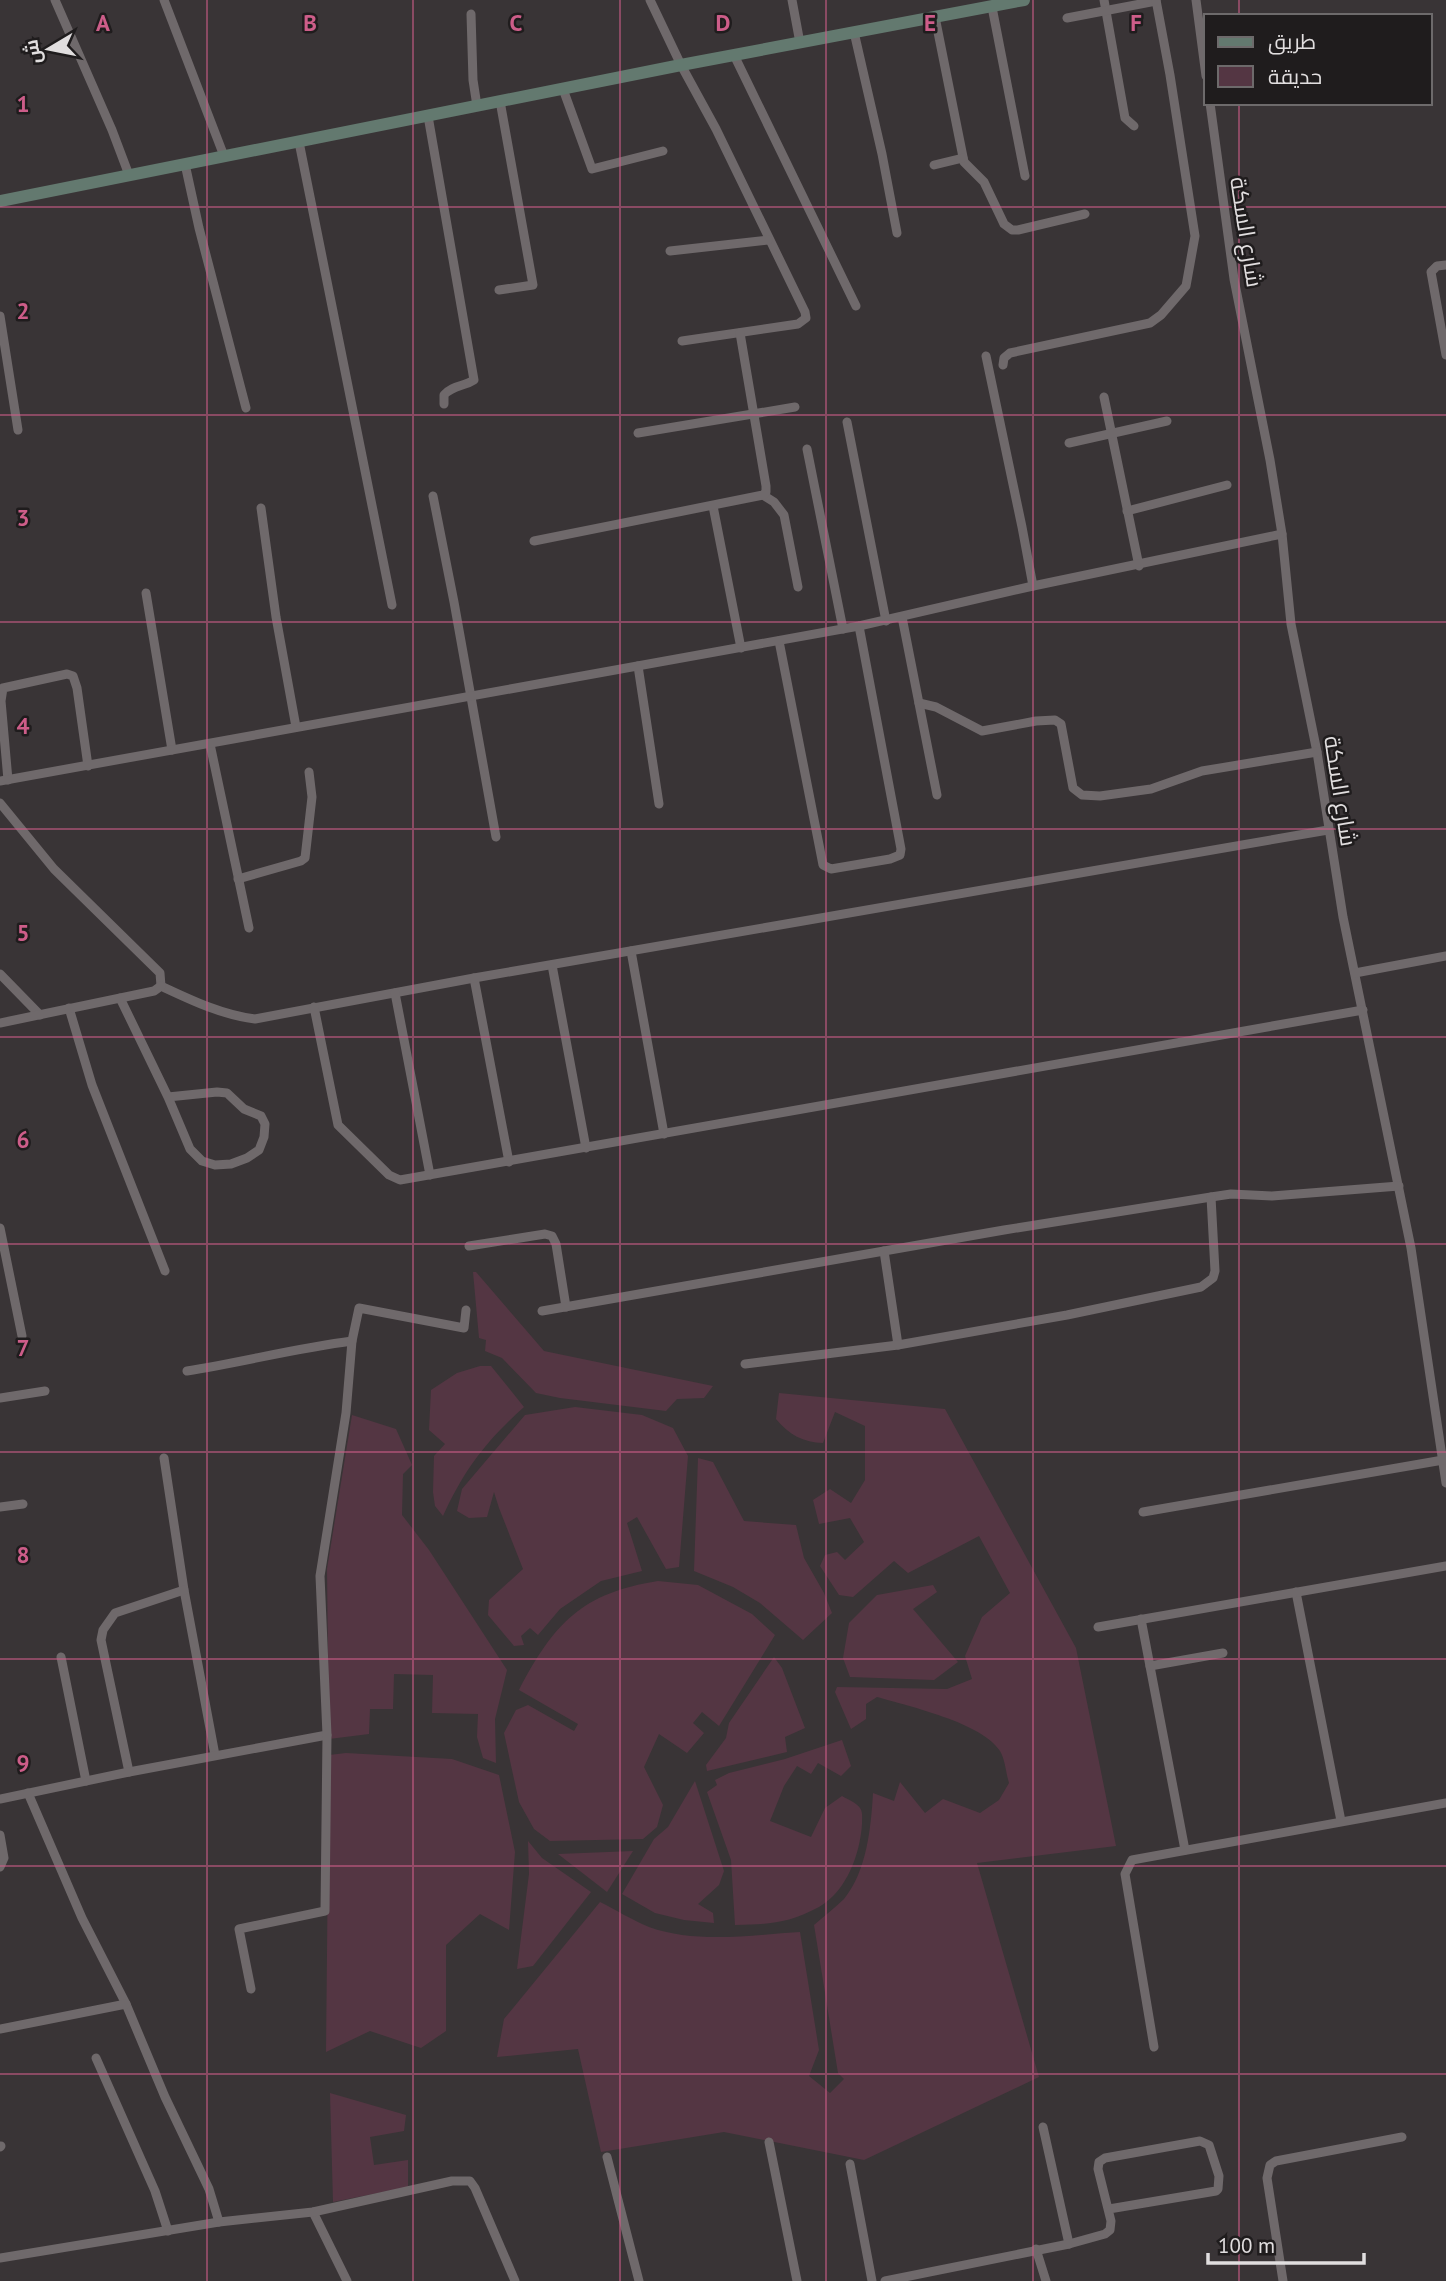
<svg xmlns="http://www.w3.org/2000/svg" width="1446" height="2281" font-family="'PT Sans',Cairo,sans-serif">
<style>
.green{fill:#543643}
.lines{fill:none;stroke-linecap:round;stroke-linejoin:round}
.minor{stroke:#6f696b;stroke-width:9}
.secondary{stroke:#63796f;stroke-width:12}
.grid{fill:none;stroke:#cd5d89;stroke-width:2;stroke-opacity:0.55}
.labels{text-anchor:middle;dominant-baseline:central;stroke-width:5;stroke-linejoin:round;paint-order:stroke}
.street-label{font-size:23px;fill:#e1dedf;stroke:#1f1c1d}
.grid-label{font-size:23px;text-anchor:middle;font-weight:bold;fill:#cd5d89;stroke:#1f1c1d;stroke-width:5;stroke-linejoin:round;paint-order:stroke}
</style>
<rect width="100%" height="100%" fill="#393436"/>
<g class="green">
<polygon points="473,1272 476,1272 544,1351 713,1386 704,1398 677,1399 666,1411 560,1398 536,1393 502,1358 485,1351 486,1340 479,1338"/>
<path d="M480 1366H491L524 1407C486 1441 464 1470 443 1516L435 1506 433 1492 434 1456 445 1444 429 1430 431 1390 457 1373Z"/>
<path d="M779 1393 945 1409 1076 1648 1116 1846 977 1863 1039 2077 864 2160 724 2132 601 2152 578 2049 497 2057 504 2019 600 1902C616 1910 632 1920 649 1927 696 1944 751 1935 800 1932L819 2050 809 2076 830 2093 844 2079 838 2073 814 1925C824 1916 835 1908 844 1899 867 1871 871 1827 873 1793L894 1801 900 1782 925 1813 943 1799 980 1813 999 1800 1009 1783C1006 1773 1005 1759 1000 1751 983 1723 908 1706 877 1697L866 1704V1719L851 1729 835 1692 837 1687 947 1689 972 1679 965 1656 982 1617 1010 1593 979 1536 908 1573 894 1561 853 1597 839 1595 820 1566 825 1555 837 1552 845 1560 864 1542 850 1518 819 1524 813 1500 830 1489 851 1503 865 1480V1426L835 1412 823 1443C804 1443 788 1434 776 1419Z"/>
<polygon points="575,1407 642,1415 673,1428 688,1456 679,1567 666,1569 637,1517 627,1523 642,1571 601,1581 560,1609 538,1635 530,1628 521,1636 524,1645 514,1646 488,1615 489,1600 523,1569 499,1508 494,1492 487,1517 469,1518 457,1511 462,1489 525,1415"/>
<polygon points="352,1415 396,1429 412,1465 403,1474 402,1515 429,1550 507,1670 495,1719 496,1763 483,1758 477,1737 478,1714 432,1713 433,1675 394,1674 393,1709 370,1709 369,1734 329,1739 327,1569"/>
<polygon points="698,1458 713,1462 744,1521 796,1525 804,1558 824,1593 832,1613 803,1640 760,1603 733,1587 694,1571"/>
<path d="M658 1581 698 1585 752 1614 775 1635 719 1726 702 1712 693 1723 704 1733 687 1753 659 1734 644 1767 663 1805 657 1827 643 1839 550 1841 534 1829 519 1802 504 1733 516 1710 528 1705 574 1731 578 1724 519 1690C554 1623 582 1593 658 1581Z"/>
<polygon points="933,1585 937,1592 913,1609 958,1662 934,1680 850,1677 843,1658 849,1623 877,1595"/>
<polygon points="774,1657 782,1668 805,1728 785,1737 787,1752 707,1771 706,1765 726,1738 729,1723"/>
<path d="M842 1740 851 1766 841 1776 818 1763 811 1774 797 1766 784 1786 770 1821 811 1837 825 1808 842 1796C847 1799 857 1803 860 1808 863 1812 862 1819 862 1824 860 1854 847 1891 819 1907 787 1924 769 1924 735 1925L731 1860 707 1792 717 1785 715 1780 729 1773 785 1759Z"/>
<polygon points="346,1753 452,1759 499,1775 515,1852 509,1930 480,1914 446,1945 446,2031 421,2048 370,2031 326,2052 329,1755"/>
<polygon points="695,1781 724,1871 719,1885 698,1904 713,1913 714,1923 684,1920 655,1913 622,1894 654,1839 668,1827"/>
<polygon points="528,1841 542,1858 591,1892 533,1966 517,1969 529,1874"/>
<polygon points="633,1851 607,1892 558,1854"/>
<polygon points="330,2093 406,2115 404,2131 370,2137 374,2165 408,2160 408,2187 333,2202"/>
</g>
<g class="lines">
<g class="minor">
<polyline points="55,0 112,130 129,175"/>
<polyline points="164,0 224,156"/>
<polyline points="650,0 681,65 716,129 805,312 806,318 798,324 682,341"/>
<polyline points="792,0 800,43"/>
<polyline points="1104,0 1125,118 1134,126"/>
<polyline points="1196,0 1206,76"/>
<polyline points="992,7 1025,176"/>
<polyline points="471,14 473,80 477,106"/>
<polyline points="935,17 964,162 984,182 1004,224 1012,230 1018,230 1085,214"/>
<polyline points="1067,18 1156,1"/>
<polyline points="854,32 882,154 897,233"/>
<polyline points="734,55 856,306"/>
<polyline points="563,89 592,169 663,151"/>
<polyline points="1210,103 1234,279 1270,460 1282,534 1291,624 1317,752 1343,917 1411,1248 1446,1483"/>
<path d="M428 116 474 380C463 387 453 385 444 395V404"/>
<polyline points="299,142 392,605"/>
<polyline points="185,164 199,228 246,408"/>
<polyline points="934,165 963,158"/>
<polyline points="670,251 768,240"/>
<polyline points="1446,265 1437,266 1431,272 1446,355"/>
<polyline points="499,290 533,285 500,101"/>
<polyline points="0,316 18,430"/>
<polyline points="986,356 1022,527 1033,586"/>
<polyline points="1003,365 1004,358 1010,353 1150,323 1161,315 1186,286 1195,236 1170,75 1156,0"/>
<polyline points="1104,397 1139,566"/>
<polyline points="847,422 886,621"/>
<polyline points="638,433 795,407"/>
<polyline points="1069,443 1167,421"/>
<polyline points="807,449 843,629"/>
<polyline points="763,495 774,502 784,515 798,587"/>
<polyline points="433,496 454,602 496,837"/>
<polyline points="713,506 741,648"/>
<polyline points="261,508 276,617 296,727"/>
<polyline points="1127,511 1227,485"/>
<polyline points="534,541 763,495 766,492 766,486 740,333"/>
<polyline points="146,593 172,750"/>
<polyline points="902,617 937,795"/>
<polyline points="779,641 823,865 831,869 890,859 900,855 901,849 859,626"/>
<polyline points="638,666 659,804"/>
<polyline points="919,703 936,707 982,731 1036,721 1055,720 1061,724 1073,788 1082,795 1100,796 1151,789 1202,771 1317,752"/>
<polyline points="210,744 249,928"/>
<polyline points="8,780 1,701 3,688 67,674 73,676 77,688 88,766"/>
<polyline points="0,781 859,626 1033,586 1282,534"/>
<polyline points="0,803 54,869 160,973 161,986"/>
<polyline points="238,879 301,861 305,858 312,797 309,772"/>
<polyline points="631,951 664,1134"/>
<polyline points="552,965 586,1148"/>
<polyline points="1355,973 1446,956"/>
<polyline points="0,974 40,1015"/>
<polyline points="474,978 509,1162"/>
<path d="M161 986C191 1000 222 1015 255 1019L474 978 1328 830"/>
<polyline points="395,993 430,1175"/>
<polyline points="120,998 168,1097 190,1149 202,1161 215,1165 231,1164 247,1158 259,1150 264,1137 265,1124 261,1116 244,1109 227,1093 217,1092 168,1097"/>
<polyline points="314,1007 338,1125 389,1175 400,1180 1363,1010"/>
<polyline points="69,1008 92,1085 165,1271"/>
<polyline points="0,1023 154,991 161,986"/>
<polyline points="0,1228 22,1336"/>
<polyline points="469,1246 545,1234 552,1236 556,1244 566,1307"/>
<polyline points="884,1251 898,1345"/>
<polyline points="542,1311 1004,1230 1211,1197 1231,1194 1272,1196 1399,1186"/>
<polyline points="745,1364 898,1345 1067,1315 1201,1287 1213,1278 1215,1271 1211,1197"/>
<path d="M187 1371C243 1362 297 1348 352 1341"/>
<polyline points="0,1398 45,1391"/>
<polyline points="164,1458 184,1590 215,1755"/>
<polyline points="0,1507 23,1504"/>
<polyline points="1143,1512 1443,1460"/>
<polyline points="1296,1592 1341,1821"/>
<polyline points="1141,1619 1185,1850"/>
<polyline points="1098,1627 1446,1566"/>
<polyline points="61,1657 86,1781"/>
<polyline points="1150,1666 1223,1653"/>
<polyline points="129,1772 101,1640 103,1630 115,1613 184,1590"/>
<polyline points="28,1793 82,1918 126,2004 165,2097 209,2189 219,2222"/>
<polyline points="0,1799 129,1772 327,1735"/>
<polyline points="0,1835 4,1858 0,1867"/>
<polyline points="251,1989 239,1929 325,1911 327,1735 320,1576 346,1413 352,1341 359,1308 464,1328 466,1310"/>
<polyline points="0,2029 126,2004"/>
<polyline points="1154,2047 1125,1874 1132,1860 1446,1803"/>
<polyline points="96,2058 155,2191 168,2231"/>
<polyline points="1043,2127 1069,2244"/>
<polyline points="769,2142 797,2281"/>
<polyline points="0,2147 1,2146"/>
<polyline points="607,2157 639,2281"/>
<polyline points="850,2164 872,2281"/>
<polyline points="313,2212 347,2281"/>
<polyline points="1036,2249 1046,2281"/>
<polyline points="0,2258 219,2222 313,2212 452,2181 470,2181 475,2188 515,2281"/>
<polyline points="885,2281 1069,2244 1105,2234 1110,2230 1111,2221 1098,2169 1099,2162 1105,2158 1200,2141 1209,2145 1219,2176 1218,2189 1216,2191 1109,2209"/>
<polyline points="1283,2281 1267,2178 1270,2165 1276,2161 1402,2137"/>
</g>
<polyline class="secondary" points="0,201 681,65 1024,0"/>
</g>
<path class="grid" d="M207 0V2281M413 0V2281M620 0V2281M826 0V2281M1033 0V2281M1239 0V16M1239 103V2281M0 207H1446M0 415H1446M0 622H1446M0 829H1446M0 1037H1446M0 1244H1446M0 1452H1446M0 1659H1446M0 1866H1446M0 2074H1446"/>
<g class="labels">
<g class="street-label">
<text transform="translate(1247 232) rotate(81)">شارع السكة</text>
<text transform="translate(1341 791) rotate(81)">شارع السكة</text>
</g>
</g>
<g class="grid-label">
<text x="103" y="31">A</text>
<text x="310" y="31">B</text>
<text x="516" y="31">C</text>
<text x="723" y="31">D</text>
<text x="930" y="31">E</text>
<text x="1136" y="31">F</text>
<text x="23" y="112">1</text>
<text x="23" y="319">2</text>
<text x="23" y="526">3</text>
<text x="23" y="734">4</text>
<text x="23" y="941">5</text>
<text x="23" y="1148">6</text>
<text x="23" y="1356">7</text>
<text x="23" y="1563">8</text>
<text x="23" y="1771">9</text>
</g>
<rect x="1204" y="14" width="228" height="91" fill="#1f1c1d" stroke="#6d6a6b" stroke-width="2"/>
<rect x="1218" y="37" width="35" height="10" fill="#63796f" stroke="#6d6a6b" stroke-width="2"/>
<text x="1268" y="49" font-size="21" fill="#e1dedf">طريق</text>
<rect x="1218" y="66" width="35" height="21" fill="#543643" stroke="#6d6a6b" stroke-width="2"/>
<text x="1268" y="84" font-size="21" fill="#e1dedf">حديقة</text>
<g transform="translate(49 49) rotate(260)" stroke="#1f1c1d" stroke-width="5" paint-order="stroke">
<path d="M0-5L12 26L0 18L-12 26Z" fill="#e1dedf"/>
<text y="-10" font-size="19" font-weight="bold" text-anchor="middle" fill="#e1dedf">ش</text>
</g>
<path d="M1208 2253v10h156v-10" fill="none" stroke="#e1dedf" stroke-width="3.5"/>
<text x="1218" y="2253" font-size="21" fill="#e1dedf" stroke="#1f1c1d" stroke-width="5" paint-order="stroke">100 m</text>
</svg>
